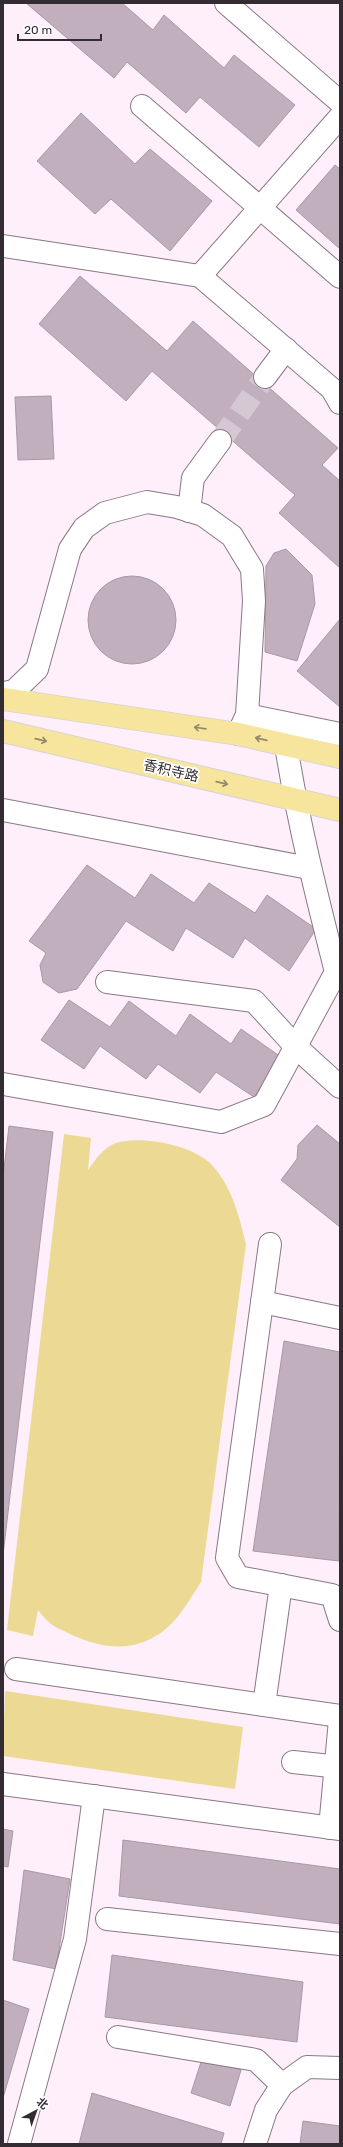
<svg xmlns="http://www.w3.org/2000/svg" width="343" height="2147" font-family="Rubik,'Noto Sans SC',sans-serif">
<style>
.pitch{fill:#ebd994}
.building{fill:#c2afbe;stroke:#aa98a7}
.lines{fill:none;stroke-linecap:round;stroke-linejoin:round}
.minor-tunnel{stroke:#d5c8d3;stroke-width:22;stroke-dasharray:22 11;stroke-linecap:butt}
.minor-casing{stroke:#897886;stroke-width:24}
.major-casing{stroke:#d6d5d6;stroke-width:24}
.minor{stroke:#fff;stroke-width:22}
.major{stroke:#f7e59d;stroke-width:22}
.oneway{stroke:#958868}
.labels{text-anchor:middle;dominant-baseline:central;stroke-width:3.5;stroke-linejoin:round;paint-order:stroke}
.street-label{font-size:14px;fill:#332c32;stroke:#fff}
</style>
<rect width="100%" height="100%" fill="#feeffb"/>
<g class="pitch">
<path d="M64 1134 91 1138 88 1170C95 1160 104 1147 116 1143 142 1135 192 1145 211 1164 232 1186 239 1216 246 1244L201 1582C189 1600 178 1622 159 1634 130 1653 102 1648 72 1635 65 1631 56 1628 51 1624 46 1620 42 1615 38 1610L33 1636 7 1630Z"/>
<polygon points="5,1691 243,1727 235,1789 3,1756"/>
</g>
<g class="building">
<polygon points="26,3 122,3 153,30 164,15 224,68 234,55 295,105 259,147 200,97 186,113 127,62 114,78"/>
<polygon points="81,113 135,164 150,149 212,201 170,251 111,199 95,214 37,161"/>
<polygon points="335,165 340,169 340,249 296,210"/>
<polygon points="80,276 167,351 193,321 338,448 322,465 340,481 340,568 279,513 295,495 152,371 126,401 39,324"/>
<polygon points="51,396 54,459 18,460 15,397"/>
<polygon points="286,549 312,575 315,604 297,661 265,652 266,566 274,553"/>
<circle cx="132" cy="620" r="44"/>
<polygon points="340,619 340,707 297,671"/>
<polygon points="87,865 135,898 151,874 194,903 209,883 255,913 267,895 316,929 289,971 245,938 233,958 186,928 173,951 126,921 77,989 59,993 43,982 40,965 46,953 29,941"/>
<polygon points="69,1000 110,1027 129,1001 176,1036 190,1014 231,1044 241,1029 281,1057 254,1097 216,1072 200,1093 158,1064 146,1079 100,1046 84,1069 41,1040"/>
<polygon points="317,1125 340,1144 340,1227 281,1180 297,1159 298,1145"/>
<polygon points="9,1126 53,1132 3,1555 3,1177"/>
<polygon points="284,1341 340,1352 339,1561 253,1551"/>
<polygon points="3,1829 13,1831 8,1867 3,1866"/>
<polygon points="123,1840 340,1869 340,1924 119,1896"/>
<polygon points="24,1870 70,1879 56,1969 13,1960"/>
<polygon points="112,1955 303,1982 297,2042 105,2017"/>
<polygon points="3,2000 29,2009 3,2098"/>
<polygon points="203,2056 241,2070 230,2106 191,2093"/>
<polygon points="92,2093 224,2133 221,2144 79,2144"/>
<polygon points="303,2121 340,2126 340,2144 300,2144"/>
</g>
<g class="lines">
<polyline class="minor-tunnel" points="220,441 265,377"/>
<defs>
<g id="minor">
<polyline points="226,3 340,102"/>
<polyline points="142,106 340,277"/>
<polyline points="3,246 200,276 332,389 340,403"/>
<polyline points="200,276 340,117"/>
<polyline points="265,377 286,349"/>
<polyline points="189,511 193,478 220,441"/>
<polyline points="3,693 14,691 37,669 70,549 84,528 105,513 147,502 177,507 203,515 232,536 252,569 254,601 247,715 238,734"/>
<polyline points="247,715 340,734"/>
<polyline points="3,810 309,868"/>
<polyline points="107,982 254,1001 296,1047 340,1087"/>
<path d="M3 1084 221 1122 264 1105 336 972C317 897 298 822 286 745"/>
<polyline points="270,1244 227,1558 238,1577 332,1595 340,1620"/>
<polyline points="262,1302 340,1318"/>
<polyline points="16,1669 340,1716"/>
<polyline points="264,1705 281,1585"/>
<polyline points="293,1762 340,1767"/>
<polyline points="3,1784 340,1829"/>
<polyline points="330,1828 340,1720"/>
<polyline points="107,1919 340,1944"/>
<polyline points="118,2037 256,2060 282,2085"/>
<polyline points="19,2144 75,1939 94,1796"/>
<polyline points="255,2144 266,2110 282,2085 307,2067 340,2068"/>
</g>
<g id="major">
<polyline points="3,699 238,734 340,757"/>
<polyline points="3,731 340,810"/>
</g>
</defs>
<use href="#minor" class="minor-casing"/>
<use href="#major" class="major-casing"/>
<use href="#minor" class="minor"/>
<use href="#major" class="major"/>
</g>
<defs><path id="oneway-shaft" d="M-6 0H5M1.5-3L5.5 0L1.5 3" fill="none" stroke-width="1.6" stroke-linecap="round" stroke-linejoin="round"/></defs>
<g class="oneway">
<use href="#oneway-shaft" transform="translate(200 728) rotate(-172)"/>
<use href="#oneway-shaft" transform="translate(261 739) rotate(-167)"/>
<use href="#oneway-shaft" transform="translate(41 740) rotate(13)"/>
<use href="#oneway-shaft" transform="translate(222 783) rotate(13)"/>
</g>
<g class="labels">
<g class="street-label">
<text transform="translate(171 771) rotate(13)">香积寺路</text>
</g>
</g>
<rect width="343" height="2147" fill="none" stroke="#332c32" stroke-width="8"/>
<g transform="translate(36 2111) rotate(41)" stroke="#ffffff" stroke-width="3" paint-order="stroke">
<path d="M0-3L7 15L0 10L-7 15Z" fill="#332c32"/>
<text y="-6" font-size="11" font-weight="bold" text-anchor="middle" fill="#332c32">北</text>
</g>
<path d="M18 34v6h83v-6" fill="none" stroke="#332c32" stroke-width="2"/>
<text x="24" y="34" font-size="12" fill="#332c32" stroke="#ffffff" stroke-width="3" paint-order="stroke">20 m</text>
</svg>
